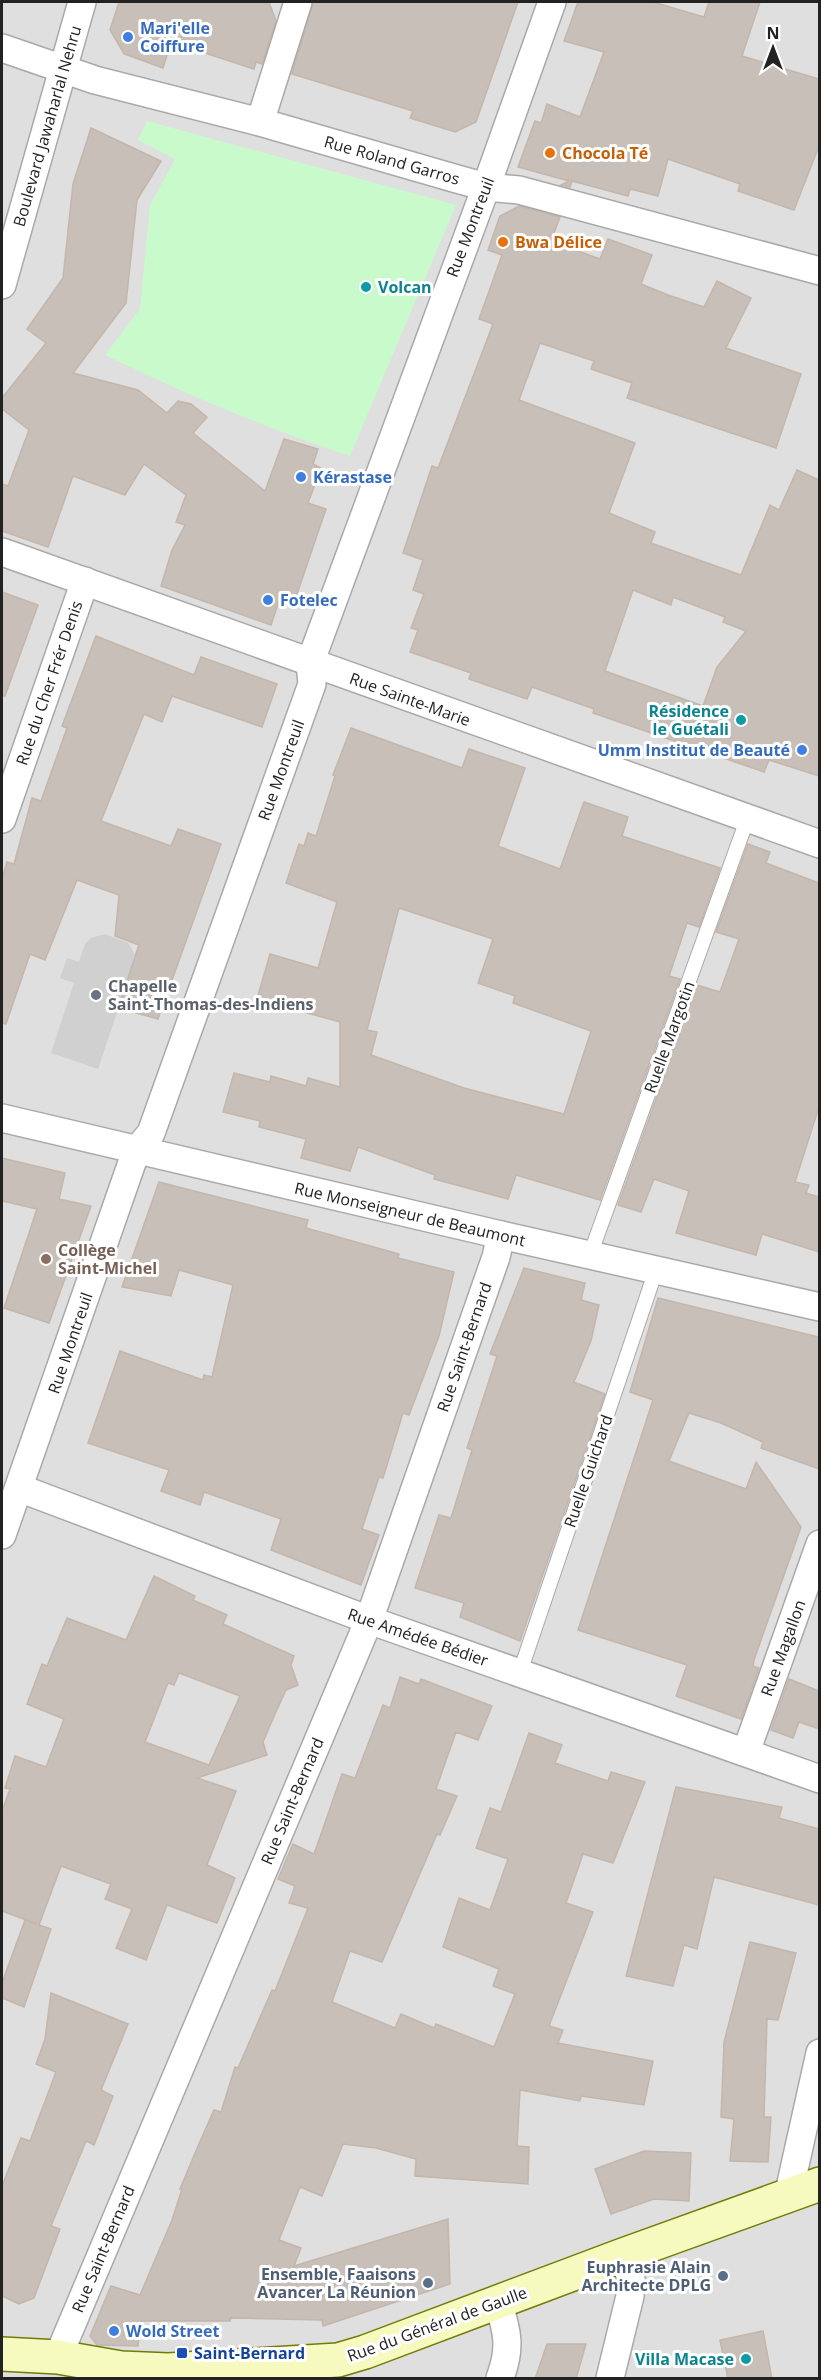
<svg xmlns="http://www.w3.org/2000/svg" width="821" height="2380" font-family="'Open Sans',sans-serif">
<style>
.residential{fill:#e0dfdf}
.religious{fill:#d0d0d0}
.park{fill:#c8facc}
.building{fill:#c7bfb8;stroke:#c4b6ab;stroke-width:1.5;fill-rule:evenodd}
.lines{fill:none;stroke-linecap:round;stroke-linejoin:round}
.service-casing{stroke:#a9a9a9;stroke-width:16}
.minor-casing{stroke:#a9a9a9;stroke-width:30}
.secondary-casing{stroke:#707d05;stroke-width:36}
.service{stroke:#fff;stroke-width:14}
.minor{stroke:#fff;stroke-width:27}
.secondary{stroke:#f7fabf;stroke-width:33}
.shop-dot{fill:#3f7fe0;stroke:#fff;stroke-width:2}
.food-dot{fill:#e8710a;stroke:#fff;stroke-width:2}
.culture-dot{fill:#0f9aa8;stroke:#fff;stroke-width:2}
.worship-dot{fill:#6b7280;stroke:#fff;stroke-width:2}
.education-dot{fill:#8d6e63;stroke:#fff;stroke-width:2}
.service-dot{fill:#5c6f8a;stroke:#fff;stroke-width:2}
.transit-dot{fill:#1a4fb4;stroke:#fff;stroke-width:2}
.labels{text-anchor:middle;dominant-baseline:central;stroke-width:6;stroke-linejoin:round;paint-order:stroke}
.shop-label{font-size:16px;font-weight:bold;fill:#366cbe;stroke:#fff;text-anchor:start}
.street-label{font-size:16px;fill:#222;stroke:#fff}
.food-label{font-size:16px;font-weight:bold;fill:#c56008;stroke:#fff;text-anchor:start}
.culture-label{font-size:16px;font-weight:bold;fill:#0d838f;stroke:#fff;text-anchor:end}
.worship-label{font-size:16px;font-weight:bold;fill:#5b616d;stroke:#fff;text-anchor:start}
.education-label{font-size:16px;font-weight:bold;fill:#785e54;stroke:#fff;text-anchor:start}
.service-label{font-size:16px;font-weight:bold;fill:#4e5e75;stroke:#fff;text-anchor:end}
.transit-label{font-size:16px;font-weight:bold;fill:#164399;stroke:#fff;text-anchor:start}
</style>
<rect width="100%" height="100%" fill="#f2efe9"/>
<rect class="residential" x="2" y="2" width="817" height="2376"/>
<polygon class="religious" points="105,934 128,943 136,956 98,1069 51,1053 74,983 60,978 67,958 79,962 85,944 91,938"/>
<path class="park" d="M147 121 456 205 350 456C266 428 185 394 105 355L140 309 150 205 175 159 138 140Z"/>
<g class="building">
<polygon points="119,2 269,2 276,21 262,64 256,62 254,69 171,42 163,68 124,54 110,30"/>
<polygon points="313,2 518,2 476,122 455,132 410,118 413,111 292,74"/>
<polygon points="578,2 653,2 704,17 709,2 760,2 742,56 819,79 819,146 794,210 738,191 740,184 668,159 658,196 630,189 628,196 572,181 570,187 561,185 569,181 518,167 535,121 541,123 547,104 580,117 604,52 564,41"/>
<polygon points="91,128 161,161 137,200 126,303 73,373 138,390 167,413 178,401 191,404 207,417 193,433 265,491 284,439 318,449 313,464 321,468 308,503 326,509 297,594 278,604 271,625 161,586 172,550 185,525 176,522 186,495 144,464 125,495 73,476 48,547 2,531 2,484 8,486 29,430 2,409 2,398 46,343 27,329 63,278 73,184"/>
<path d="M519 206 560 217 551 241 600 259 608 239 652 255 641 284 668 295 704 307 717 281 751 298 726 348 801 374 776 448 627 398 632 383 591 369 594 361 540 343 519 400 635 443 609 513 655 532 651 543 741 575 770 505 779 510 797 470 819 480V776L769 760 764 772 593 713 594 709 532 687 527 699 469 679 471 673 410 652 418 630 411 628 424 594 413 590 423 560 403 553 432 466 438 468 493 324 479 319 502 255 488 250 500 216ZM633 590 671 605 673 597 725 617 723 622 746 631 717 667 703 706 605 671Z"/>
<polygon points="2,592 38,605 5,696 2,696"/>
<polygon points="96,636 194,675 201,657 277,684 262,727 172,696 162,722 144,714 101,821 171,846 178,829 221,844 158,1019 118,1008 139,945 115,936 119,895 77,880 45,960 30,954 6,1024 2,1023 2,878 7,862 14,864 32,798 41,801 67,728 62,726"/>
<path d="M351 728 462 768 469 749 525 768 498 846 560 869 584 802 628 817 622 836 720 868 699 927 687 923 669 976 680 979 600 1200 516 1175 508 1199 434 1179 435 1175 358 1147 350 1171 301 1158 306 1139 259 1127 260 1121 223 1112 234 1073 270 1082 271 1076 306 1086 308 1078 340 1087V1022L257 999 270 954 318 968 337 902 286 883 299 844 304 846 308 833 316 836 335 776 333 775ZM399 908 493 939 478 983 515 996 513 1003 591 1031 564 1114 464 1088 371 1055 377 1032 367 1030Z"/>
<polygon points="748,844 770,852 766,863 819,883 819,1107 795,1182 809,1185 806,1193 819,1197 819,1252 762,1234 756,1255 676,1233 689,1191 654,1179 641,1212 618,1205 697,985 720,992 739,939 716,932"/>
<polygon points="2,1158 65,1173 59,1199 91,1206 49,1323 4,1308 37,1209 2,1201"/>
<polygon points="159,1182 308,1220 306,1228 399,1254 398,1258 454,1272 439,1336 409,1415 403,1413 383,1478 379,1477 362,1529 379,1535 361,1585 271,1550 281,1519 204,1492 200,1505 161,1491 169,1470 88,1443 120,1351 203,1380 204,1375 212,1377 233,1285 179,1270 171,1296 122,1287"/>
<polygon points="524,1268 585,1283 581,1300 599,1305 591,1341 574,1382 605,1394 520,1641 460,1617 464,1603 415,1588 439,1515 451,1518 472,1450 467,1448 497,1356 490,1354"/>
<polygon points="658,1298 819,1337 819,1469 761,1448 763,1442 721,1423 689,1413 669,1461 746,1489 756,1462 801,1527 754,1660 753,1666 759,1668 741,1719 676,1696 687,1665 578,1630 653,1400 630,1392"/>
<path d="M154 1576 195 1596 193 1600 227 1615 223 1624 294 1656 291 1665 298 1685 286 1690 275 1714 263 1742 267 1755 197 1778 236 1791 207 1865 235 1878 217 1923 167 1905 146 1960 116 1948 132 1909 105 1899 111 1884 61 1866 39 1925 51 1929 24 2007 2 1998V1983L25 1920 37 1924 2 1911V1811L10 1789 5 1788 15 1756 46 1767 64 1719 27 1704 42 1664 47 1666 67 1618 126 1640ZM179 1673 240 1696 209 1765 145 1742 168 1683 174 1685Z"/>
<polygon points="400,1677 419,1684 421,1679 492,1706 478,1740 456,1732 436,1789 457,1796 440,1835 437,1834 382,1962 350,1951 332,2002 395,2028 401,2014 434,2028 436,2024 494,2047 515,1994 493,1986 499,1969 443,1947 459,1898 490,1910 508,1859 476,1848 490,1808 501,1812 529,1733 562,1745 555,1763 608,1781 611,1772 645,1782 613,1863 583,1854 566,1903 593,1912 549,2026 563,2030 558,2043 653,2061 644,2105 581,2096 580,2101 520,2090 517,2146 529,2147 528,2184 415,2176 416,2159 376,2148 343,2144 322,2196 300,2187 279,2240 301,2248 294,2266 448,2219 450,2284 323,2326 322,2320 231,2318 230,2321 141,2321 138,2346 97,2345 90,2336 111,2286 140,2295 172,2220 182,2189 180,2189 198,2146 214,2110 221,2112 235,2067 238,2068 272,1990 275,1991 308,1908 289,1903 295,1886 278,1879 293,1844 314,1854 342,1774 355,1778 383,1705 390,1708"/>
<polygon points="789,1679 819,1691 819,1729 799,1722 793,1738 771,1730"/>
<polygon points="676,1787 782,1807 779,1818 819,1829 819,1905 714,1877 697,1949 684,1945 673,1986 626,1976"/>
<polygon points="750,1942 796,1953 778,2020 767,2019 764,2117 771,2117 768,2162 730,2161 734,2119 721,2117 724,2042"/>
<polygon points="51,1993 128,2024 101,2090 113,2096 94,2145 86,2141 51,2226 60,2229 34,2298 19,2304 2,2296 2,2186 21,2138 30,2141 56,2072 36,2064 45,2039"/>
<polygon points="644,2151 691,2153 689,2201 654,2199 611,2214 595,2169"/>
<polygon points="763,2331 772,2379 728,2379 720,2340"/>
<polygon points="547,2344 586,2344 576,2379 535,2379"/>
</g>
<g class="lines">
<defs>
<g id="service">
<polyline points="590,1255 747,820"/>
<polyline points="520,1672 656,1270"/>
</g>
<g id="minor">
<polyline points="2,48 95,80 260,122 457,179 486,187 519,190 820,271"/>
<polyline points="260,122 298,2"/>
<polyline points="2,285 82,2"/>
<polyline points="2,552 820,844"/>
<polyline points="2,819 85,581"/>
<polyline points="2,1118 501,1235 820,1307"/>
<polyline points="19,1488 369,1620 820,1779"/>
<polyline points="2,1535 136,1151 151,1133 312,684 310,663 486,187 552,2"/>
<polyline points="746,1752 820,1544"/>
<polyline points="794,2193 791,2183 820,2053"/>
<path d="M498 2303C508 2332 511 2349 500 2378"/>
<polyline points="58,2357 369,1620 496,1257 501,1235"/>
<polyline points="610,2378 630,2296 631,2278 623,2255"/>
</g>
<polyline id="secondary" points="2,2354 58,2357 121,2368 168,2370 338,2360 365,2352 623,2255 820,2184"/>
</defs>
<use href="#service" class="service-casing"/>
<use href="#minor" class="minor-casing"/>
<use href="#secondary" class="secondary-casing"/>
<use href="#service" class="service"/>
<use href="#minor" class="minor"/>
<use href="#secondary" class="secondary"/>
</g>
<g class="shop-dot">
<circle cx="128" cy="37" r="6"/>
<circle cx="301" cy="477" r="6"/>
<circle cx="268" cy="600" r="6"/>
<circle cx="802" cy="750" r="6"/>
<circle cx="114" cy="2331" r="6"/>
</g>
<g class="food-dot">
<circle cx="550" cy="153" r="6"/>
<circle cx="503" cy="242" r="6"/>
</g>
<g class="culture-dot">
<circle cx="366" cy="287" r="6"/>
<circle cx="741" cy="720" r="6"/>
<circle cx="746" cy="2359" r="6"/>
</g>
<circle class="worship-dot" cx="96" cy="995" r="6"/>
<circle class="education-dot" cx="46" cy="1259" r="6"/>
<g class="service-dot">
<circle cx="723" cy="2276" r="6"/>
<circle cx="428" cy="2283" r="6"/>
</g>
<rect class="transit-dot" x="176" y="2347" width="12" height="12" rx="3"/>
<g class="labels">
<g class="shop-label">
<text x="140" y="28">Mari'elle<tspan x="140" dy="18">Coiffure</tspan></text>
<text x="313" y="477">Kérastase</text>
<text x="280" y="600">Fotelec</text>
<text x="790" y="750" text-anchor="end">Umm Institut de Beauté</text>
<text x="126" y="2331">Wold Street</text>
</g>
<g class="street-label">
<text transform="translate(47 126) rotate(-74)">Boulevard Jawaharlal Nehru</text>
<text transform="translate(392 160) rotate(16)">Rue Roland Garros</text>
<text transform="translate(470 227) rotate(-69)">Rue Montreuil</text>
<text transform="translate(49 683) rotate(-71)">Rue du Cher Frér Denis</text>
<text transform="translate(410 699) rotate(20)">Rue Sainte-Marie</text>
<text transform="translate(281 770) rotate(-70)">Rue Montreuil</text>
<text transform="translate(669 1037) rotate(-70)">Ruelle Margotin</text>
<text transform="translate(410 1214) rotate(13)">Rue Monseigneur de Beaumont</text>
<text transform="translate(70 1343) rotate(-71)">Rue Montreuil</text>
<text transform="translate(464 1347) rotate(-71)">Rue Saint-Bernard</text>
<text transform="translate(588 1471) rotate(-71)">Ruelle Guichard</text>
<text transform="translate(418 1637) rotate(19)">Rue Amédée Bédier</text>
<text transform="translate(783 1648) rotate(-70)">Rue Magallon</text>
<text transform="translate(292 1801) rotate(-67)">Rue Saint-Bernard</text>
<text transform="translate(103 2249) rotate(-67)">Rue Saint-Bernard</text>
<text transform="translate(437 2324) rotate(-20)">Rue du Général de Gaulle</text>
</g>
<g class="food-label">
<text x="562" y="153">Chocola Té</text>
<text x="515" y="242">Bwa Délice</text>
</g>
<g class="culture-label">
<text x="378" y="287" text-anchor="start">Volcan</text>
<text x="729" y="711">Résidence<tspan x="729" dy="18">le Guétali</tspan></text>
<text x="734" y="2359">Villa Macase</text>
</g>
<g class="worship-label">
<text x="108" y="986">Chapelle<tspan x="108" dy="18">Saint-Thomas-des-Indiens</tspan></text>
</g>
<g class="education-label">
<text x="58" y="1250">Collège<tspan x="58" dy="18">Saint-Michel</tspan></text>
</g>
<g class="service-label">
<text x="711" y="2267">Euphrasie Alain<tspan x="711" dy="18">Architecte DPLG</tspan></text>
<text x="416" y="2274">Ensemble, Faaisons<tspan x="416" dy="18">Avancer La Réunion</tspan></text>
</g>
<g class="transit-label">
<text x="194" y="2353">Saint-Bernard</text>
</g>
</g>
<rect width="821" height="2380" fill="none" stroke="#222222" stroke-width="6"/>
<g transform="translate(773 48)" stroke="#ffffff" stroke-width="4.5" paint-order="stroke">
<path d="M0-4.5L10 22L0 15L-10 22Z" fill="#222222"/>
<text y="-9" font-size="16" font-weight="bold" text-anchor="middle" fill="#222222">N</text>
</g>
</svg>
